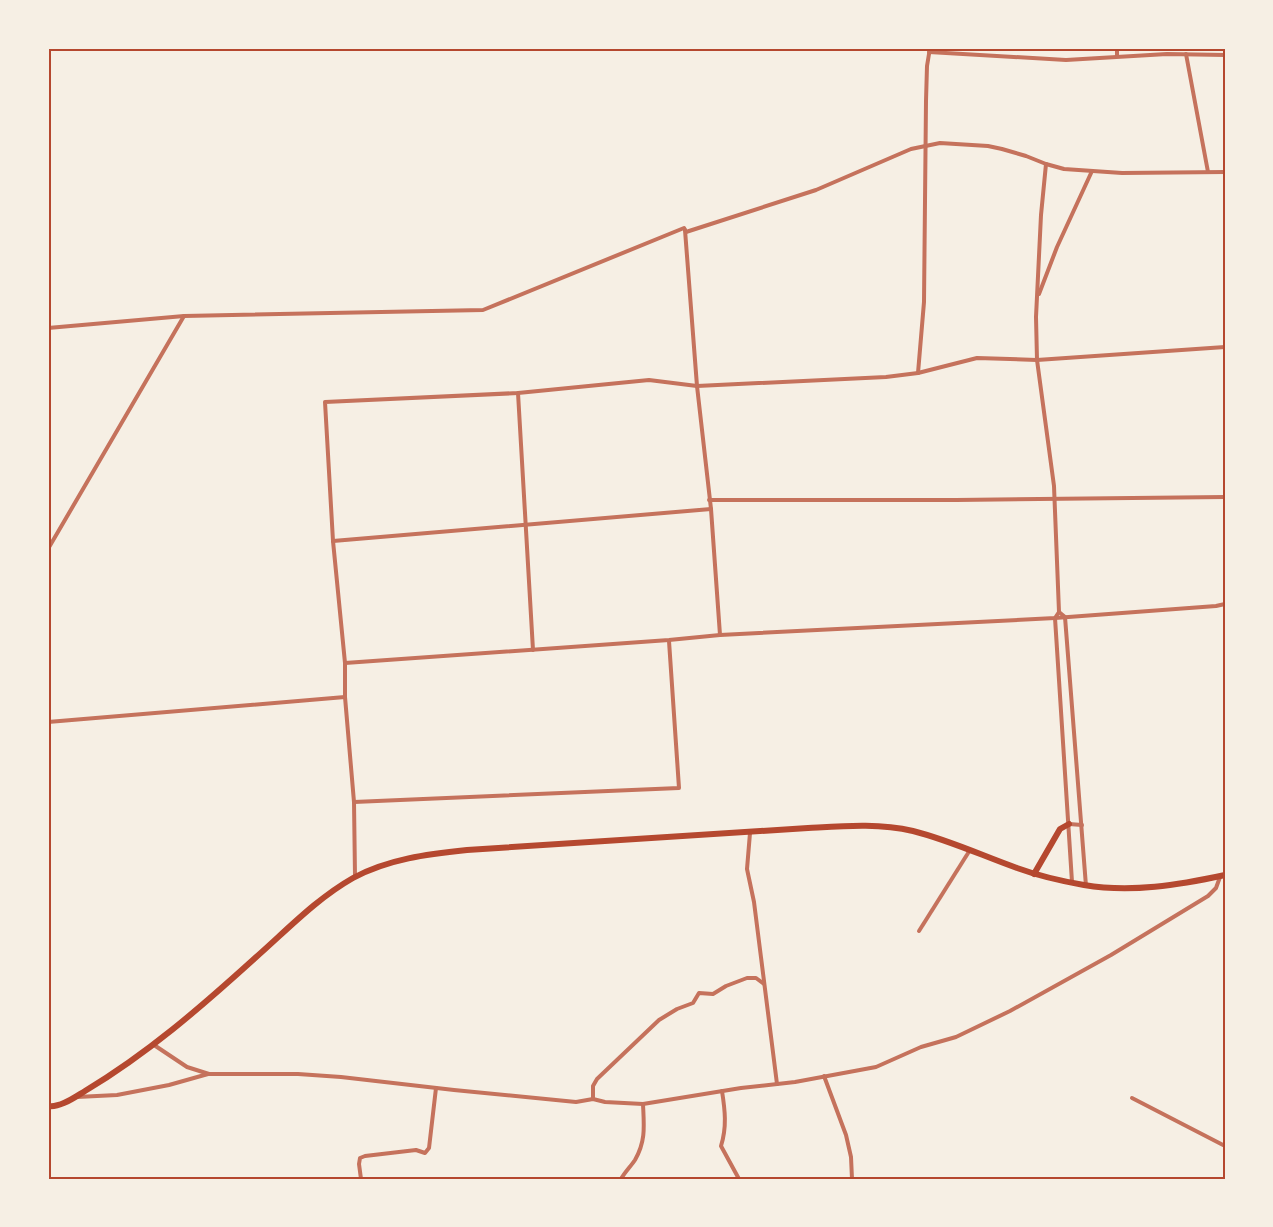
<svg xmlns="http://www.w3.org/2000/svg" width="1273" height="1227" font-family="'Libre Baskerville',serif">
<style>
.lines{fill:none;stroke-linecap:round;stroke-linejoin:round}
.minor{stroke:#c5725c;stroke-width:4}
.trunk{stroke:#b5482f;stroke-width:6}
.neatline{fill:none;stroke:#b5482f;stroke-width:2}
</style>
<rect width="100%" height="100%" fill="#f6efe4"/>
<g class="lines">
<g class="minor">
<polyline points="1117,48 1117,56"/>
<polyline points="929,52 1066,60 1167,54 1225,55"/>
<polyline points="1186,54 1208,172"/>
<polyline points="1046,164 1041,215 1036,317 1037,360 1054,486 1059,612 1055,618 1072,882"/>
<polyline points="685,230 697,386 711,509 720,635"/>
<polyline points="1039,294 1057,247 1092,171"/>
<polyline points="48,328 184,316 483,310 684,228 686,232 816,190 911,149 940,143 988,146 1002,149 1026,156 1046,164 1064,169 1122,173 1225,172"/>
<polyline points="918,373 924,302 926,101 927,66 930,48"/>
<polyline points="518,393 533,650"/>
<polyline points="709,500 956,500 1225,497"/>
<polyline points="333,541 711,509"/>
<polyline points="48,549 184,316"/>
<polyline points="1059,612 1065,617 1086,886"/>
<polyline points="345,663 669,640 720,635 1055,618 1216,606 1225,604"/>
<polyline points="48,722 345,697"/>
<polyline points="354,802 679,788 669,641"/>
<polyline points="1069,824 1082,825"/>
<polyline points="750,833 747,869 754,902 777,1084"/>
<polyline points="355,876 354,802 345,697 345,663 333,541 325,402 518,393 649,380 697,386 886,377 918,373 977,358 1037,360 1225,347"/>
<polyline points="919,931 970,850"/>
<polyline points="154,1045 187,1067 209,1074 298,1074 341,1077 454,1090 576,1102 593,1099 605,1102 643,1104 741,1088 795,1082 876,1067 921,1047 956,1037 1010,1011 1111,955 1208,896 1216,888 1220,877"/>
<polyline points="824,1076 846,1135 851,1157 852,1179"/>
<path d="M722 1091C725 1110 727 1127 721 1146L739 1179"/>
<polyline points="77,1097 117,1095 169,1085 208,1074"/>
<polyline points="1132,1098 1225,1146"/>
<polyline points="593,1099 593,1086 597,1079 659,1020 677,1009 693,1003 699,993 713,994 726,986 747,978 756,978 764,984"/>
<polyline points="361,1179 359,1164 360,1158 365,1156 416,1150 425,1153 429,1148 436,1088"/>
<path d="M621 1179C625 1172 631 1166 635 1160 646 1141 644 1126 643 1104"/>
</g>
<g class="trunk">
<polyline points="1034,874 1060,829 1069,824"/>
<path d="M48 1106C60 1108 75 1097 85 1091 147 1054 201 1007 254 959 286 931 316 899 353 878 388 859 428 854 467 850L808 828C844 826 878 823 913 831 949 840 983 856 1017 868 1039 876 1061 881 1084 885 1131 893 1179 885 1225 875"/>
</g>
</g>
<rect width="1273" height="1227" fill="none" stroke="#f6efe4" stroke-width="99"/>
<rect x="50" y="50" width="1174" height="1128" class="neatline"/>
</svg>
